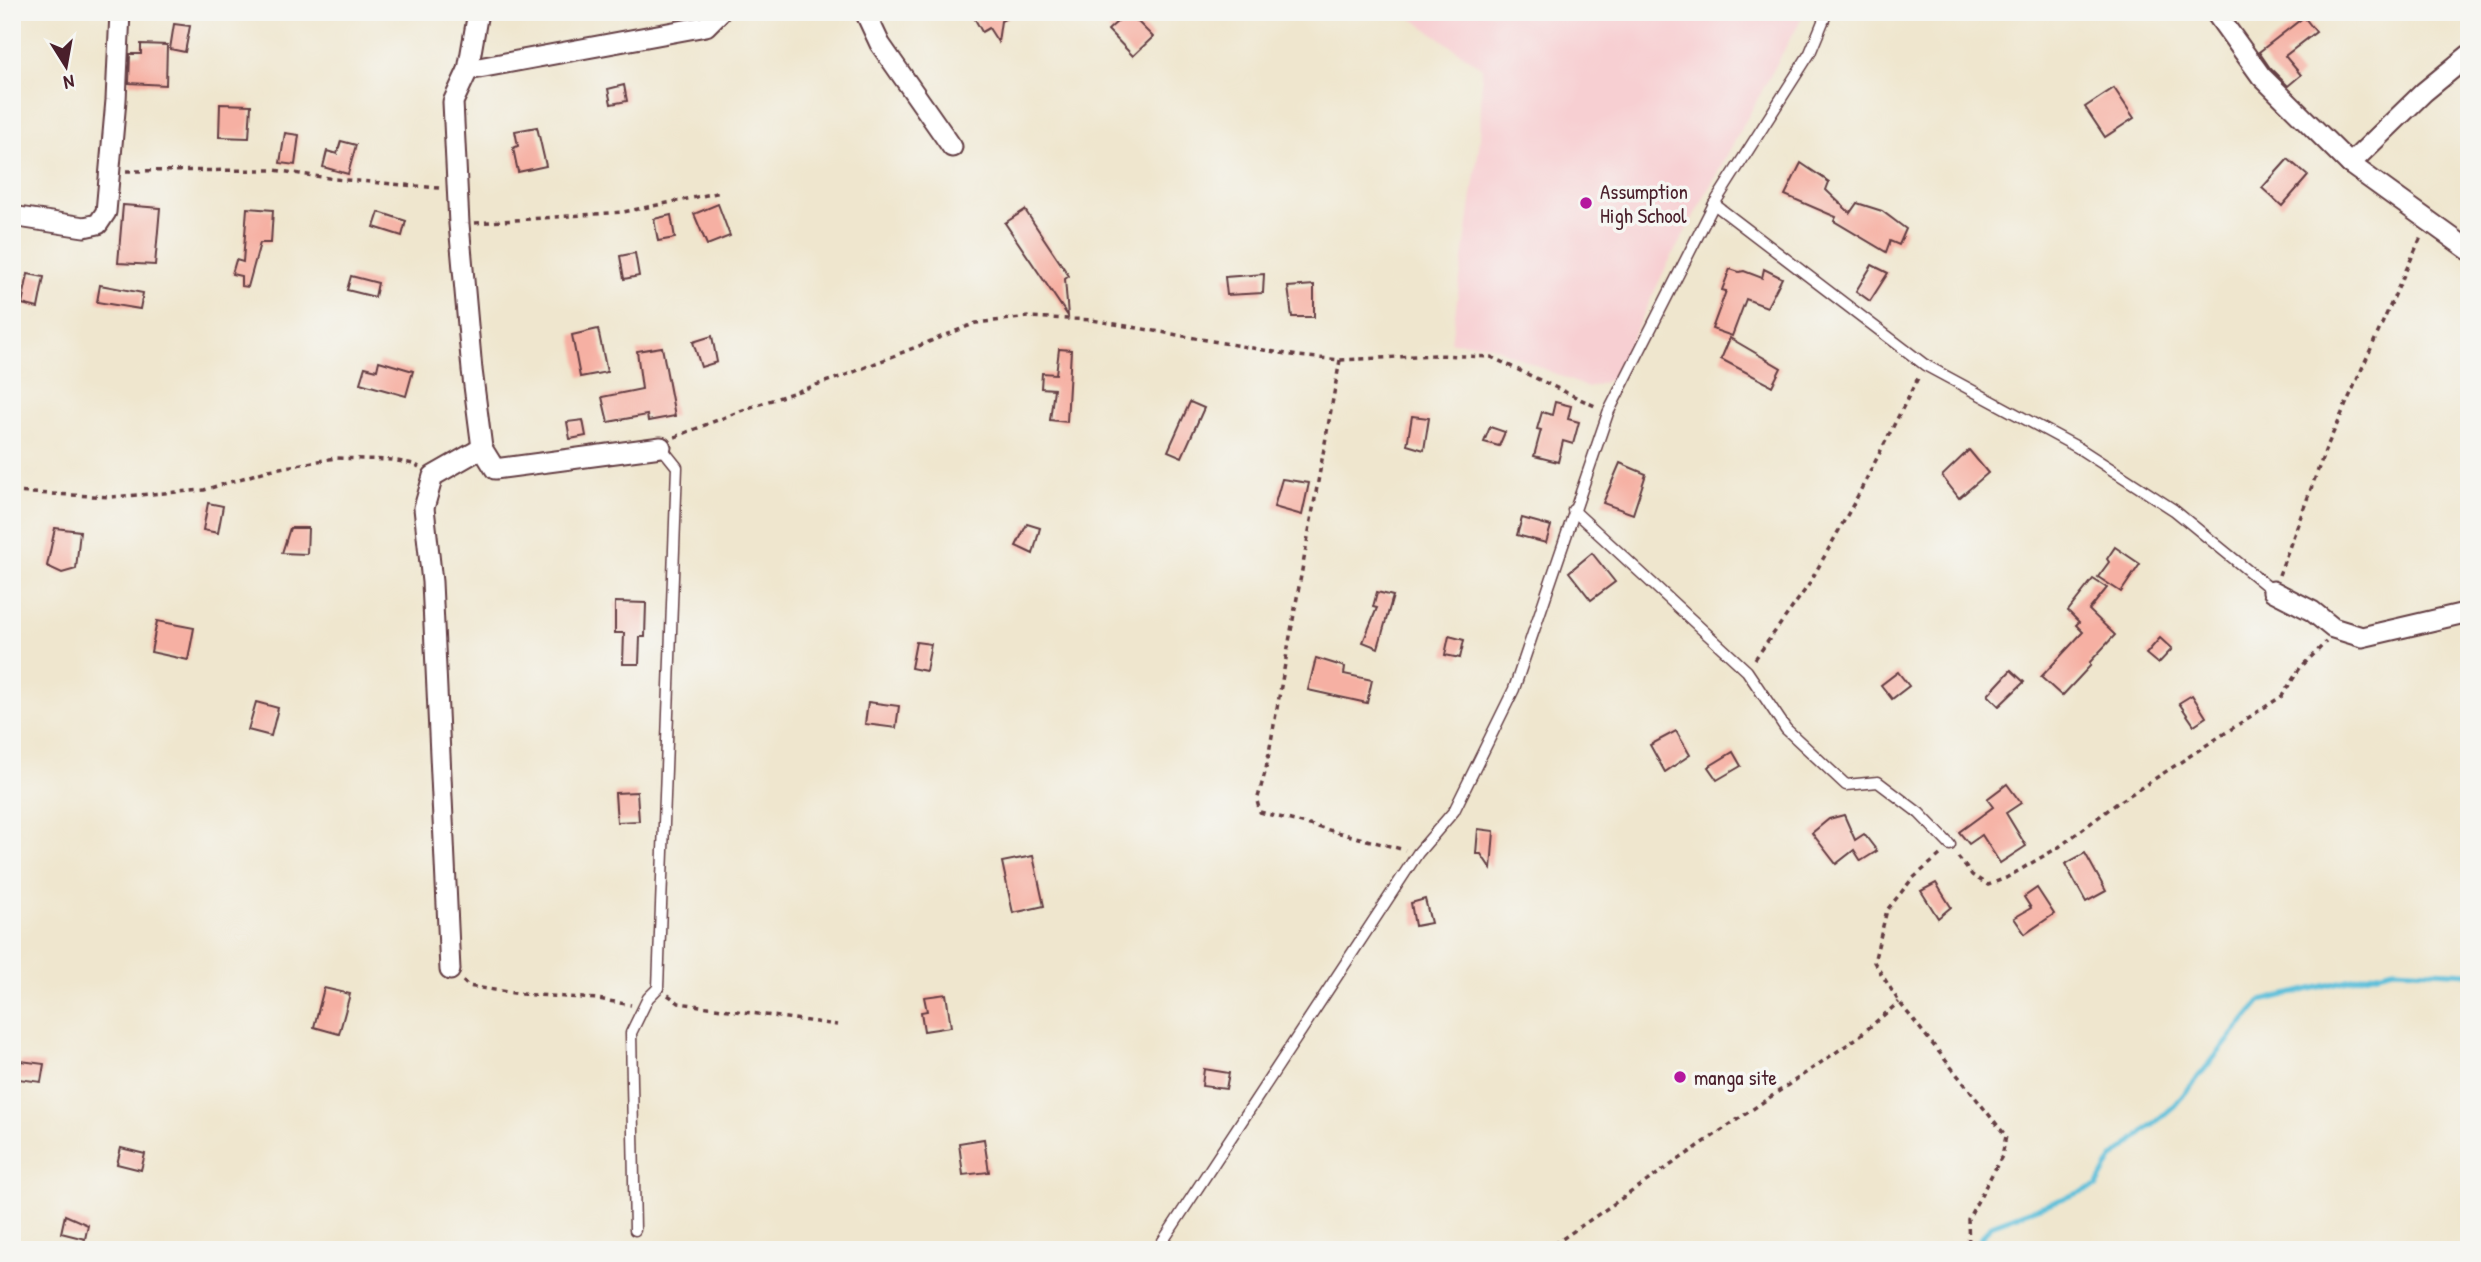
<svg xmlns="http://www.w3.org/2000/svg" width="2481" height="1262" font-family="'Patrick Hand',sans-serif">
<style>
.built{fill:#f7cfd2}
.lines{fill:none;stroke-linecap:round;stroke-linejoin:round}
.stream{stroke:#5cbfda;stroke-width:5}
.building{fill:#f6b0a3}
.lane-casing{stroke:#633d43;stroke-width:13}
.street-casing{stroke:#633d43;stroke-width:23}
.path{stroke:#633d43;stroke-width:3.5;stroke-dasharray:5 5;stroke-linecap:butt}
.lane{stroke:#fff;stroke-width:10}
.street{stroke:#fff;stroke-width:19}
.poi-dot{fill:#b5179e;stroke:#f6f6f2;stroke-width:2.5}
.labels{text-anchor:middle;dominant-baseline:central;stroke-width:7;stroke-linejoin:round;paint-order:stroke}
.poi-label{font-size:21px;fill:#4a1f2b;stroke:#f6f6f2;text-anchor:start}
</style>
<rect width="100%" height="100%" fill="#f6f6f2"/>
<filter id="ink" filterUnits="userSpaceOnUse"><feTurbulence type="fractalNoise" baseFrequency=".0143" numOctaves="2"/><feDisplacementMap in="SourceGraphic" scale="14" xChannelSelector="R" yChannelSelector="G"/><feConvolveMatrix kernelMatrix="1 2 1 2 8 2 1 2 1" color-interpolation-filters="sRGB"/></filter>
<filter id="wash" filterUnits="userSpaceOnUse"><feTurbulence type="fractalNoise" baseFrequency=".00686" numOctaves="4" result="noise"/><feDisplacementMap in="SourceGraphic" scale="28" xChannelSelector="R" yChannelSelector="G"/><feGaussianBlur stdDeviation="1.57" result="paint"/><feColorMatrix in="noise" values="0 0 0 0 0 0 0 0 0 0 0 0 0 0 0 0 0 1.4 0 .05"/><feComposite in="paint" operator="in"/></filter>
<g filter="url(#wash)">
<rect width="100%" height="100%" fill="#efe6ce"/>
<polygon class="built" points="1403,12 1805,12 1666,267 1613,379 1588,388 1489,345 1451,342 1480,139 1482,68"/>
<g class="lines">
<polyline class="stream" points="1973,1250 1991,1225 2097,1186 2112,1159 2175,1105 2261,1001 2394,969 2469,973"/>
</g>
<g id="blocks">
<g class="building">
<polygon points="971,12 1018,12 1001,21 998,42 989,28 982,32"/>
<polygon points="1128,12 1153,37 1133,56 1108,30"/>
<polygon points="2304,17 2316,32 2285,56 2301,75 2288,86 2270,68 2259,52"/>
<polygon points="174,24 190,26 185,52 170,49"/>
<polygon points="141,44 167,45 166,85 129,83 130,54 141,54"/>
<polygon points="624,85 627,101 611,104 608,89"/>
<polygon points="2114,88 2134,118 2105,137 2085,107"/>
<polygon points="220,104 251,105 249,138 219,137"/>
<polygon points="537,127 546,166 518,172 513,148 518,146 515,131"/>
<polygon points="285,133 299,135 295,165 280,163"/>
<polygon points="341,141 356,145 348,174 323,167 327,151 337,154"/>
<polygon points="2288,159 2308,176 2282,206 2262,188"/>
<polygon points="1801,163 1829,182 1826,190 1850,213 1857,203 1882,211 1906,229 1899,245 1890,241 1886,252 1834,221 1836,217 1785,195"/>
<polygon points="718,204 730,236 707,245 694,214"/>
<polygon points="123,205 160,208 155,265 118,263"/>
<polygon points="247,208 273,210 271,243 260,243 248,287 241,286 241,276 232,274 236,260 243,262"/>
<polygon points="1025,210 1069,276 1065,279 1068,316 1005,223"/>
<polygon points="379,212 406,221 402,236 374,227"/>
<polygon points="671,215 675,238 658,241 654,219"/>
<polygon points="635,253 639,276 624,279 620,256"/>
<polygon points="1872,265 1888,273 1870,301 1856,291"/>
<polygon points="1730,269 1739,272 1744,271 1762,278 1764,269 1782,278 1767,307 1746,299 1732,336 1712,329 1726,291 1722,290"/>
<polygon points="28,274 44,277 38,308 22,304"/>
<polygon points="1264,274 1263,293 1227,295 1225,277"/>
<polygon points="351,276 378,283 375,297 347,290"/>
<polygon points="100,285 143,293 140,309 97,302"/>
<polygon points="1314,285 1314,317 1292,317 1288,287"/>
<polygon points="598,329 607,372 580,377 572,335"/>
<polygon points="712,336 717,362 701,367 693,342"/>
<polygon points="1730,338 1781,368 1772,386 1721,359"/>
<polygon points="662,347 675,416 648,421 647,415 608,422 602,397 642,389 637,351"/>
<polygon points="1059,349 1071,350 1067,422 1050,420 1054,389 1041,388 1042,373 1056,374"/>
<polygon points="379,361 413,371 406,396 360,383 365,367 377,370"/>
<polygon points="1190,402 1204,408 1182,457 1168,451"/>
<polygon points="1555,402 1571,406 1568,419 1579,422 1573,444 1563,441 1558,462 1534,456 1541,430 1537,429 1542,412 1552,415"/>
<polygon points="1412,416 1429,418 1424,450 1407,445"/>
<polygon points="583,420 586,436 570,439 567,422"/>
<polygon points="1490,427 1505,432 1499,446 1484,442"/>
<polygon points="1969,450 1988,473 1959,498 1942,476"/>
<polygon points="1620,463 1646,474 1633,514 1603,503"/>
<polygon points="1282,479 1309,483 1302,515 1274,507"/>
<polygon points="208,503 223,506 218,533 203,530"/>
<polygon points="1522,518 1551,526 1546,543 1517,535"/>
<polygon points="1027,524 1040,528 1033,554 1016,546"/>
<polygon points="55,528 80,531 76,569 62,573 47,566"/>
<polygon points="290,528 308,528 307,554 282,553"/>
<polygon points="2115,547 2140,564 2121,592 2098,577 2109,562 2107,559"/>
<polygon points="1592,553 1615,582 1591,600 1569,572"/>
<polygon points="2093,579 2107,588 2089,610 2115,635 2089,663 2091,665 2062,696 2041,677 2083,632 2076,625 2079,622 2068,611"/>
<polygon points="1377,592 1393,596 1378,648 1363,642 1377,608 1373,607"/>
<polygon points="615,602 646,603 645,637 640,637 639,664 623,664 624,633 615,633"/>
<polygon points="157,621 194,628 188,660 151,652"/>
<polygon points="1449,636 1464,640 1460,658 1445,655"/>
<polygon points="2160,638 2172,649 2158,664 2146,654"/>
<polygon points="916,642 931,644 926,671 911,668"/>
<polygon points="1316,658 1345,667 1344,674 1372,680 1367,703 1308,690"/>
<polygon points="2011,670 2024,682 1999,706 1988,695"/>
<polygon points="1898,672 1909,686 1892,699 1881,685"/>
<polygon points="2192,695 2206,717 2194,725 2179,703"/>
<polygon points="256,702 278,708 271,736 248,730"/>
<polygon points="868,702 899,706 896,728 865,724"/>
<polygon points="1676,731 1690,755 1665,772 1650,745"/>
<polygon points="1733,752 1741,766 1717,780 1708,767"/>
<polygon points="2007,784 2021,803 2006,813 2026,846 2000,863 1982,835 1969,844 1959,832 1993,807 1987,799"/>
<polygon points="637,792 639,821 617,822 615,793"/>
<polygon points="1844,815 1855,840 1864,834 1877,851 1861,861 1854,850 1836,864 1812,833 1829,819"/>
<polygon points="1478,829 1494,831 1491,869 1481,854 1476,854"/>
<polygon points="2085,853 2106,891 2086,902 2065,864"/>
<polygon points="1033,856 1044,906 1013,913 1002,862"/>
<polygon points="1936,883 1951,907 1938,918 1921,891"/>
<polygon points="2037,888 2054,914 2025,934 2014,918 2031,908 2024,897"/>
<polygon points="1425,899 1431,923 1415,926 1411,903"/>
<polygon points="324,988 350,994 339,1034 314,1027"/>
<polygon points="946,994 951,1027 924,1031 921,1012 927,1011 924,997"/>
<polygon points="21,1061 44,1064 41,1082 18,1079"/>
<polygon points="1204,1069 1229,1073 1226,1089 1202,1086"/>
<polygon points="984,1139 989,1172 963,1175 959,1143"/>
<polygon points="121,1148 145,1154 141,1170 117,1164"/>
<polygon points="65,1215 88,1225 85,1239 61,1233"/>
</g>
</g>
</g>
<g filter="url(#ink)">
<use href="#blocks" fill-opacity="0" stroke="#633d43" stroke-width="2"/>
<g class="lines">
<defs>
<g id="lane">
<polyline points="1714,204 1925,365 2077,447 2174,510 2273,591"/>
<polyline points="1573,510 1747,671 1786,729 1846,785 1878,782 1919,813 1950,845"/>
<polyline points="635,1230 631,1033 648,998 658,988 677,467 661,447"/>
<polyline points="1157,1250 1418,853 1454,811 1514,689 1608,413 1714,204 1810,53 1827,12"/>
</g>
<g id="street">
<polyline points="478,12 468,70 453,102 459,224 472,370 482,448 495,469 661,447"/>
<polyline points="865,12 880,44 952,147"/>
<polyline points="2215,12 2261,76 2350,164 2469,250"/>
<polyline points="468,70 706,26 720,12"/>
<polyline points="2350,164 2424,92 2469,55"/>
<polyline points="12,216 84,227 98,224 106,212 116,100 120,12"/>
<polyline points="2273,591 2312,611 2333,628 2362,637 2469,612"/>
<polyline points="450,970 432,582 424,508 433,476 482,448"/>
</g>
</defs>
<use href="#lane" class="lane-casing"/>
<use href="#street" class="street-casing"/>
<g class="path">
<polyline points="126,171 274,170 335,179 439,188"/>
<polyline points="475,223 623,212 721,192"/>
<polyline points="1340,360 1266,769 1257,801 1260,812 1405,850"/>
<polyline points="675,437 748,408 846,375 976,323 1029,317 1092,320 1298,356 1340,360 1436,355 1491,357 1597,407"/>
<polyline points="12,492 111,497 204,490 269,470 335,458 392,460 414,464 419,467"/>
<polyline points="2279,575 2325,451 2421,237"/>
<polyline points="1755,659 1808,586 1854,503 1919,376"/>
<polyline points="1940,855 1912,879 1887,910 1874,962 1899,1002 2006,1136 2002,1156 1968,1219 1969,1250"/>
<polyline points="1958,857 1972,875 1988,885 2006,878 2059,847 2116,804 2282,696 2300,668 2326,642"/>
<polyline points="463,981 468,986 520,994 598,999 631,1005"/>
<polyline points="668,995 679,1003 837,1025"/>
<polyline points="1546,1250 1857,1038 1899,1002"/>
</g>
<use href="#lane" class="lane"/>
<use href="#street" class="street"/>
</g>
</g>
<g class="poi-dot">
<circle cx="1586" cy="203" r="7"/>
<circle cx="1680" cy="1077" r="7"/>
</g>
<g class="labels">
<g class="poi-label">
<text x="1600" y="191">Assumption<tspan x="1600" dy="24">High School</tspan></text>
<text x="1694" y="1077">manga site</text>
</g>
</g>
<rect width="2481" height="1262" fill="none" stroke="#f6f6f2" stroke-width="42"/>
<g transform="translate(66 66) rotate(169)" stroke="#f6f6f2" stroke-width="5" paint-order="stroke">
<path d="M0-5L12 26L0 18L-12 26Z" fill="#4a1f2b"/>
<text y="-10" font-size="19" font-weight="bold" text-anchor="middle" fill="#4a1f2b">N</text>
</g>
</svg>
